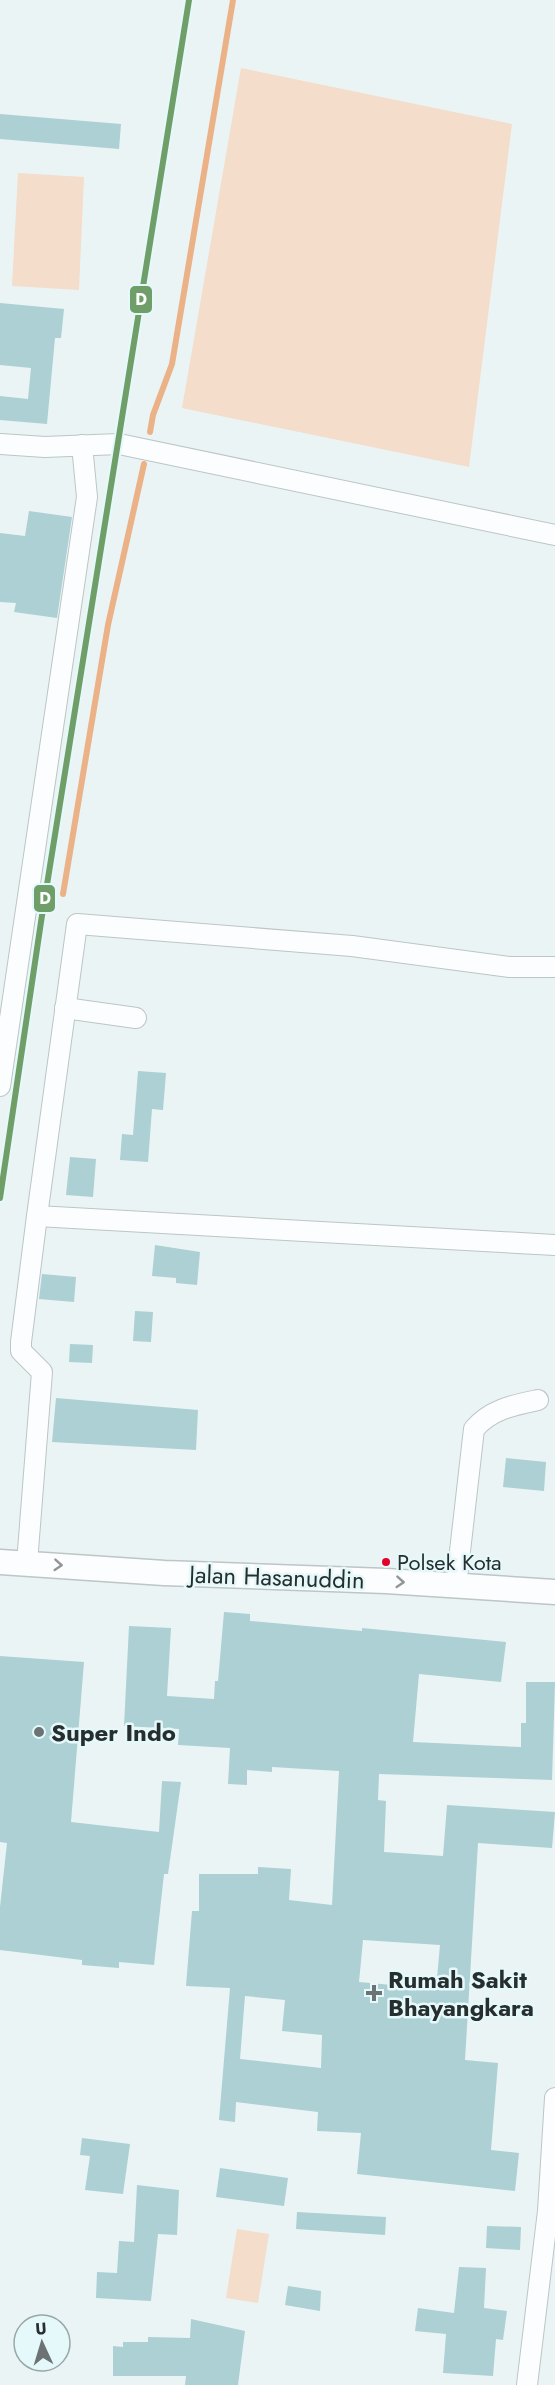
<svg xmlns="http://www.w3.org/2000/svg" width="555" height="2385" font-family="Jost,sans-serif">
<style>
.green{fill:#f4ddcb}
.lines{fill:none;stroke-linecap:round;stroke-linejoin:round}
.stream{stroke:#ebb288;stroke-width:6}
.building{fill:#acd0d3;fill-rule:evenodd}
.minor-casing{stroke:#bdc5c6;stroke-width:22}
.major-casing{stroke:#bdc5c6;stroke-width:27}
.minor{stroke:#fcfdfe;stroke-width:20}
.major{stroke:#fcfdfe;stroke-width:24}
.rail-1-casing{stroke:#e5f8fa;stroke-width:10}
.rail-1{stroke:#6f9e68;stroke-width:6}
.oneway{stroke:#929696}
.bus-dot{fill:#e4002b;stroke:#e5f8fa;stroke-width:2}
.poi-dot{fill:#6b7374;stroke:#e5f8fa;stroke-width:2}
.labels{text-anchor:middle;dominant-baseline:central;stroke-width:5;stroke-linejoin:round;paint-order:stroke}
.bus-label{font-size:22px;fill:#272e2f;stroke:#e5f8fa;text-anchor:start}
.street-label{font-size:24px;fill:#272e2f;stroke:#e5f8fa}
.poi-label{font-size:24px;font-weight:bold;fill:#272e2f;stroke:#e5f8fa;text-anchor:start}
.line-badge{stroke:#e5f8fa;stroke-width:2}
.badge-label{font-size:16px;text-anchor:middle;font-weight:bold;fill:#fff}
</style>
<rect width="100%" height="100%" fill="#eaf4f5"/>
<g class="green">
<polygon points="241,68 512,124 469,467 182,408"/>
<polygon points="18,173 84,177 79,290 12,286"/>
<polygon points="237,2229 269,2234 258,2303 226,2298"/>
</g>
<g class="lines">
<g class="stream">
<polyline points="150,432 153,415 172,364 233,0"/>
<polyline points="63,894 108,625 144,464"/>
</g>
</g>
<g class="building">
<polygon points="0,114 121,124 119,149 0,139"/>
<polygon points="0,303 64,309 61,338 55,338 47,424 0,420 0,396 28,399 31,368 0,365"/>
<polygon points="29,511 72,517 57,618 14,612 16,603 0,602 0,533 25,536"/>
<polygon points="138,1071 166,1073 163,1110 152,1109 148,1162 120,1160 122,1134 133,1135"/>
<polygon points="70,1157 96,1159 93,1197 66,1195"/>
<polygon points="155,1245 200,1252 197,1285 176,1283 176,1278 152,1276"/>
<polygon points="42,1274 76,1277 74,1302 39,1299"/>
<polygon points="135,1311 153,1312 151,1342 133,1341"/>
<polygon points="70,1344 93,1345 92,1363 69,1362"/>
<polygon points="56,1398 198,1410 196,1450 52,1442"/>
<polygon points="506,1458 546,1462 544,1491 503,1487"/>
<path d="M224 1612 250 1614V1621L362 1631V1628L506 1642 501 1682 419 1674 413 1742 521 1747V1723H526V1682H555L552 1780 379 1774 378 1800 386 1801 384 1852 443 1856 447 1805 555 1812 552 1848 478 1843 465 2060 498 2063 491 2150 519 2153 515 2191 357 2174 361 2133 317 2131 318 2112 236 2102 235 2122 219 2120 230 1988 186 1986 192 1911H199V1874H258V1867L291 1869 289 1900 332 1905 339 1771 272 1767V1772L247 1770V1785L228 1784 230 1748 178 1745 179 1729 124 1726 129 1626 171 1628 167 1696 214 1699 215 1681H218ZM363 1940 440 1945 436 1989 359 1982ZM245 1996 285 2000 282 2031 322 2035 321 2068 240 2059Z"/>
<polygon points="0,1656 84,1662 71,1822 159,1832 162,1781 181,1782 168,1874 164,1874 154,1965 119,1962 119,1968 82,1965 82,1960 0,1950 0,1907 7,1843 0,1842"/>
<polygon points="82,2138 130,2144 123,2194 85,2190 90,2156 80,2155"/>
<polygon points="220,2168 288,2178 284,2206 216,2197"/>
<polygon points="137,2185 179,2190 177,2235 158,2234 151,2301 96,2298 97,2272 117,2273 119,2241 134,2242"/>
<polygon points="297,2212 386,2217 385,2235 296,2229"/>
<polygon points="487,2226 521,2227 520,2250 486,2248"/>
<polygon points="459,2267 486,2268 484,2308 507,2311 503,2340 496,2339 493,2376 443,2373 446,2334 415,2331 418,2308 454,2313"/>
<polygon points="288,2286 321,2291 320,2311 285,2305"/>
<polygon points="191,2319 245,2331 238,2385 185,2385 186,2376 113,2376 113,2346 123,2347 123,2342 148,2342 148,2337 190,2338"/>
</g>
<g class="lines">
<defs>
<g id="minor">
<polyline points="0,444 45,447 119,444 555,535"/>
<polyline points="555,967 510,967 352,946 77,924 37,1216 555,1245"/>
<polyline points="65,1008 136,1018"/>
<polyline points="0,1086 87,497 82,445"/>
<polyline points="27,1563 42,1372 21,1351 21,1342 37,1216"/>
<path d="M456 1586 474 1429C491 1409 514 1405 538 1400"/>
<polyline points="527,2385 548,2211 555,2098"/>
</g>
<polyline id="major" points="0,1562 164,1573 386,1581 555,1592"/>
</defs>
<use href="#minor" class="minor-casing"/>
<use href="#major" class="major-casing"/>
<use href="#minor" class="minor"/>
<use href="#major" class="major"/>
<defs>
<polyline id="rail-1" points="0,1198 41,922 189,0"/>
</defs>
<use href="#rail-1" class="rail-1-casing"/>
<use href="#rail-1" class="rail-1"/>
</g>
<defs><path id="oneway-chevron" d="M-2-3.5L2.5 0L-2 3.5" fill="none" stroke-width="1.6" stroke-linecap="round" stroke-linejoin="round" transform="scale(1.5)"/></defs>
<g class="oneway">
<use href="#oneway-chevron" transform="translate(58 1565) rotate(4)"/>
<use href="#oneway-chevron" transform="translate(400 1582) rotate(4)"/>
</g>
<circle class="bus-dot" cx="386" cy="1562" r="5"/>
<g class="poi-dot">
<circle cx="39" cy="1732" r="6"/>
<path d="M371 1984h6v6h6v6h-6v6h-6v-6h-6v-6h6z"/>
</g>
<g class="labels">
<g class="bus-label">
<text x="397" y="1562">Polsek Kota</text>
</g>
<g class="street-label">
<text transform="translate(277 1577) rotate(2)">Jalan Hasanuddin</text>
</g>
<g class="poi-label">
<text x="51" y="1732">Super Indo</text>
<text x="388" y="1979">Rumah Sakit<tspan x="388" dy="28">Bhayangkara</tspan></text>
</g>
</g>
<g class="line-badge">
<rect x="129" y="285" width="24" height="29" rx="6" fill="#6f9e68"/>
<rect x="33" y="884" width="23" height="29" rx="6" fill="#6f9e68"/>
</g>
<g class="badge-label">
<text x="141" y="305">D</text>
<text x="45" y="904">D</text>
</g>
<g transform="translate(42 2343) rotate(356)"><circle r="28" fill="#e5f8fa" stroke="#99a7a9" stroke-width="1.5"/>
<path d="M0-4.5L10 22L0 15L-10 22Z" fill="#6b7374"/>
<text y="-9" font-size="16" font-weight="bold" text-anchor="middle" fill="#272e2f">U</text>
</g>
</svg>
